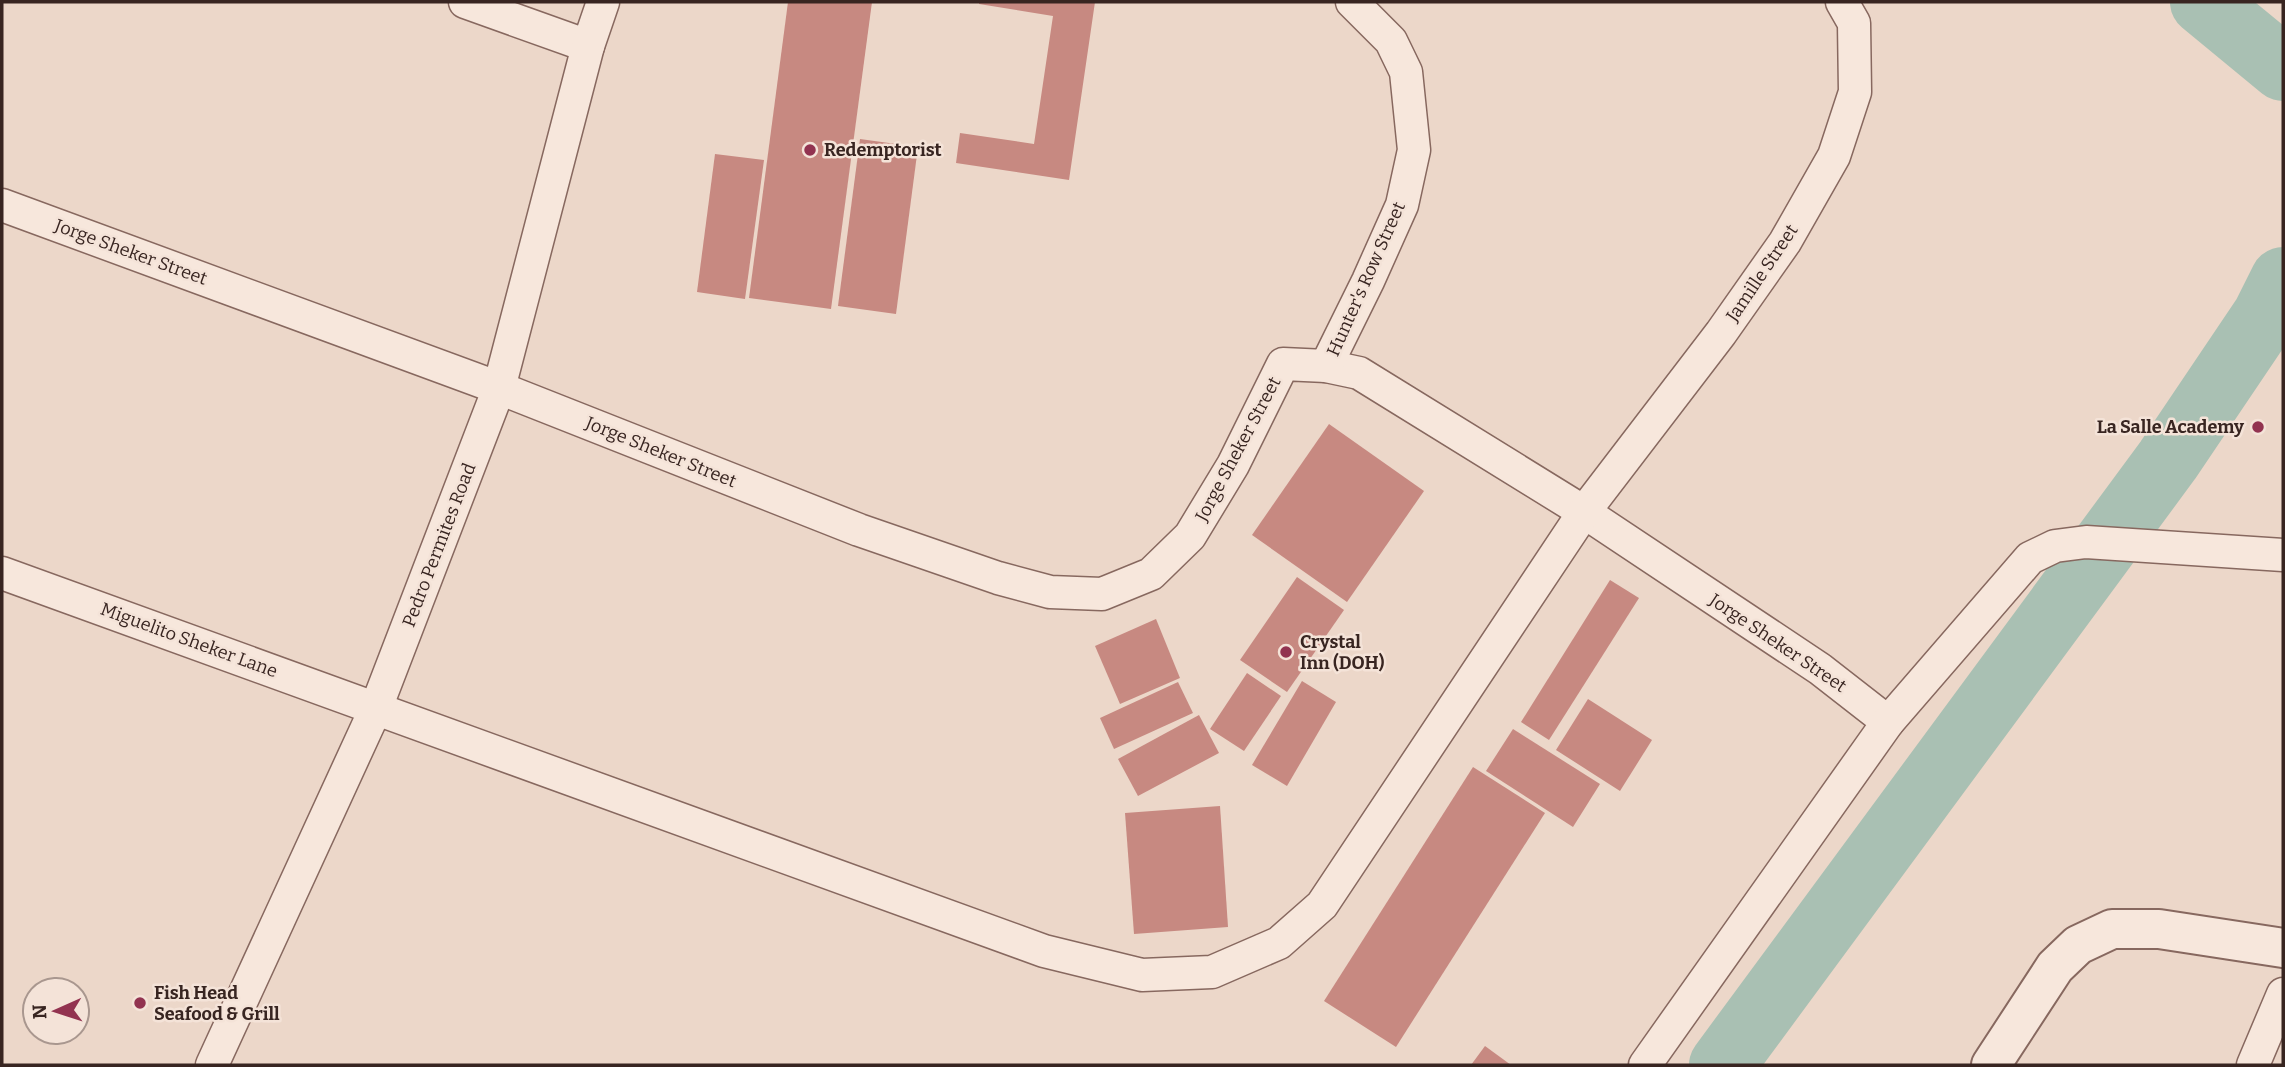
<svg xmlns="http://www.w3.org/2000/svg" width="2285" height="1067" font-family="Bitter,serif">
<style>
.lines{fill:none;stroke-linecap:round;stroke-linejoin:round}
.river{stroke:#a9c0b3;stroke-width:66}
.building{fill:#c78981}
.minor-casing{stroke:#87685f;stroke-width:35}
.tertiary-casing{stroke:#87685f;stroke-width:42}
.minor{stroke:#f7e7dc;stroke-width:32}
.tertiary{stroke:#f7e7dc;stroke-width:38}
.poi-dot{fill:#923350;stroke:#f4e3d8;stroke-width:2.5}
.labels{text-anchor:middle;dominant-baseline:central;stroke-width:5;stroke-linejoin:round;paint-order:stroke}
.poi-label{font-size:18px;font-weight:bold;fill:#382521;stroke:#f4e3d8;text-anchor:start}
.street-label{font-size:18px;fill:#382521;stroke:#f4e3d8}
</style>
<rect width="100%" height="100%" fill="#ecd7c9"/>
<g class="lines">
<g class="river">
<polyline points="2203,2 2283,68"/>
<polyline points="1722,1065 2168,460 2265,316 2283,280"/>
</g>
</g>
<g class="building">
<polygon points="788,2 872,2 831,309 749,298"/>
<polygon points="979,2 1095,2 1069,180 956,163 960,133 1034,144 1053,16 979,4"/>
<polygon points="860,139 918,147 896,314 838,306"/>
<polygon points="715,154 764,160 745,299 697,292"/>
<polygon points="1329,424 1424,491 1347,602 1252,535"/>
<polygon points="1297,577 1344,610 1287,692 1240,660"/>
<polygon points="1610,580 1639,598 1549,740 1521,722"/>
<polygon points="1156,619 1180,678 1120,704 1095,646"/>
<polygon points="1247,673 1281,696 1244,751 1210,729"/>
<polygon points="1302,681 1336,702 1287,786 1252,765"/>
<polygon points="1178,682 1193,713 1114,749 1100,718"/>
<polygon points="1588,699 1652,740 1620,791 1556,750"/>
<polygon points="1199,715 1219,753 1138,796 1118,759"/>
<polygon points="1513,729 1600,784 1573,827 1486,771"/>
<polygon points="1473,767 1545,813 1396,1047 1324,1001"/>
<polygon points="1220,806 1228,927 1134,934 1125,813"/>
<polygon points="1485,1046 1511,1065 1471,1065"/>
</g>
<g class="lines">
<defs>
<g id="minor">
<polyline points="465,2 588,46"/>
<polyline points="2,205 499,388 859,530 998,578 1050,592 1102,594 1151,574 1190,536 1233,465 1283,364 1326,366 1359,373 1584,512 1820,669 1888,722 2030,558 2055,546 2086,542 2283,555"/>
<polyline points="1326,366 1368,281 1402,205 1414,150 1406,72 1391,41 1352,2"/>
<polyline points="2,573 1044,951 1142,975 1212,972 1279,943 1322,905 1584,512 1721,333 1785,242 1834,156 1855,92 1854,23 1842,2"/>
<polyline points="212,1065 376,708 499,388 588,46 603,2"/>
<polyline points="1645,1065 1888,722"/>
<polyline points="2253,1065 2283,994"/>
</g>
<polyline id="tertiary" points="1991,1065 2055,967 2078,945 2112,929 2159,929 2283,948"/>
</defs>
<use href="#minor" class="minor-casing"/>
<use href="#tertiary" class="tertiary-casing"/>
<use href="#minor" class="minor"/>
<use href="#tertiary" class="tertiary"/>
</g>
<g class="poi-dot">
<circle cx="810" cy="150" r="7"/>
<circle cx="2258" cy="427" r="7"/>
<circle cx="1286" cy="652" r="7"/>
<circle cx="140" cy="1003" r="7"/>
</g>
<g class="labels">
<g class="poi-label">
<text x="824" y="150">Redemptorist</text>
<text x="2244" y="427" text-anchor="end">La Salle Academy</text>
<text x="1300" y="642">Crystal<tspan x="1300" dy="21">Inn (DOH)</tspan></text>
<text x="154" y="993">Fish Head<tspan x="154" dy="21">Seafood &amp; Grill</tspan></text>
</g>
<g class="street-label">
<text transform="translate(131 252) rotate(20)">Jorge Sheker Street</text>
<text transform="translate(1762 273) rotate(-56)">Jamille Street</text>
<text transform="translate(1366 279) rotate(-66)">Hunter's Row Street</text>
<text transform="translate(1238 449) rotate(-62)">Jorge Sheker Street</text>
<text transform="translate(661 452) rotate(22)">Jorge Sheker Street</text>
<text transform="translate(439 545) rotate(-69)">Pedro Permites Road</text>
<text transform="translate(189 640) rotate(20)">Miguelito Sheker Lane</text>
<text transform="translate(1778 643) rotate(34)">Jorge Sheker Street</text>
</g>
</g>
<rect width="2285" height="1067" fill="none" stroke="#382521" stroke-width="7"/>
<g transform="translate(56 1011) rotate(267)"><circle r="33" fill="#f4e3d8" stroke="#a9978f" stroke-width="2"/>
<path d="M0-5L12 26L0 18L-12 26Z" fill="#923350"/>
<text y="-10" font-size="19" font-weight="bold" text-anchor="middle" fill="#382521">N</text>
</g>
</svg>
